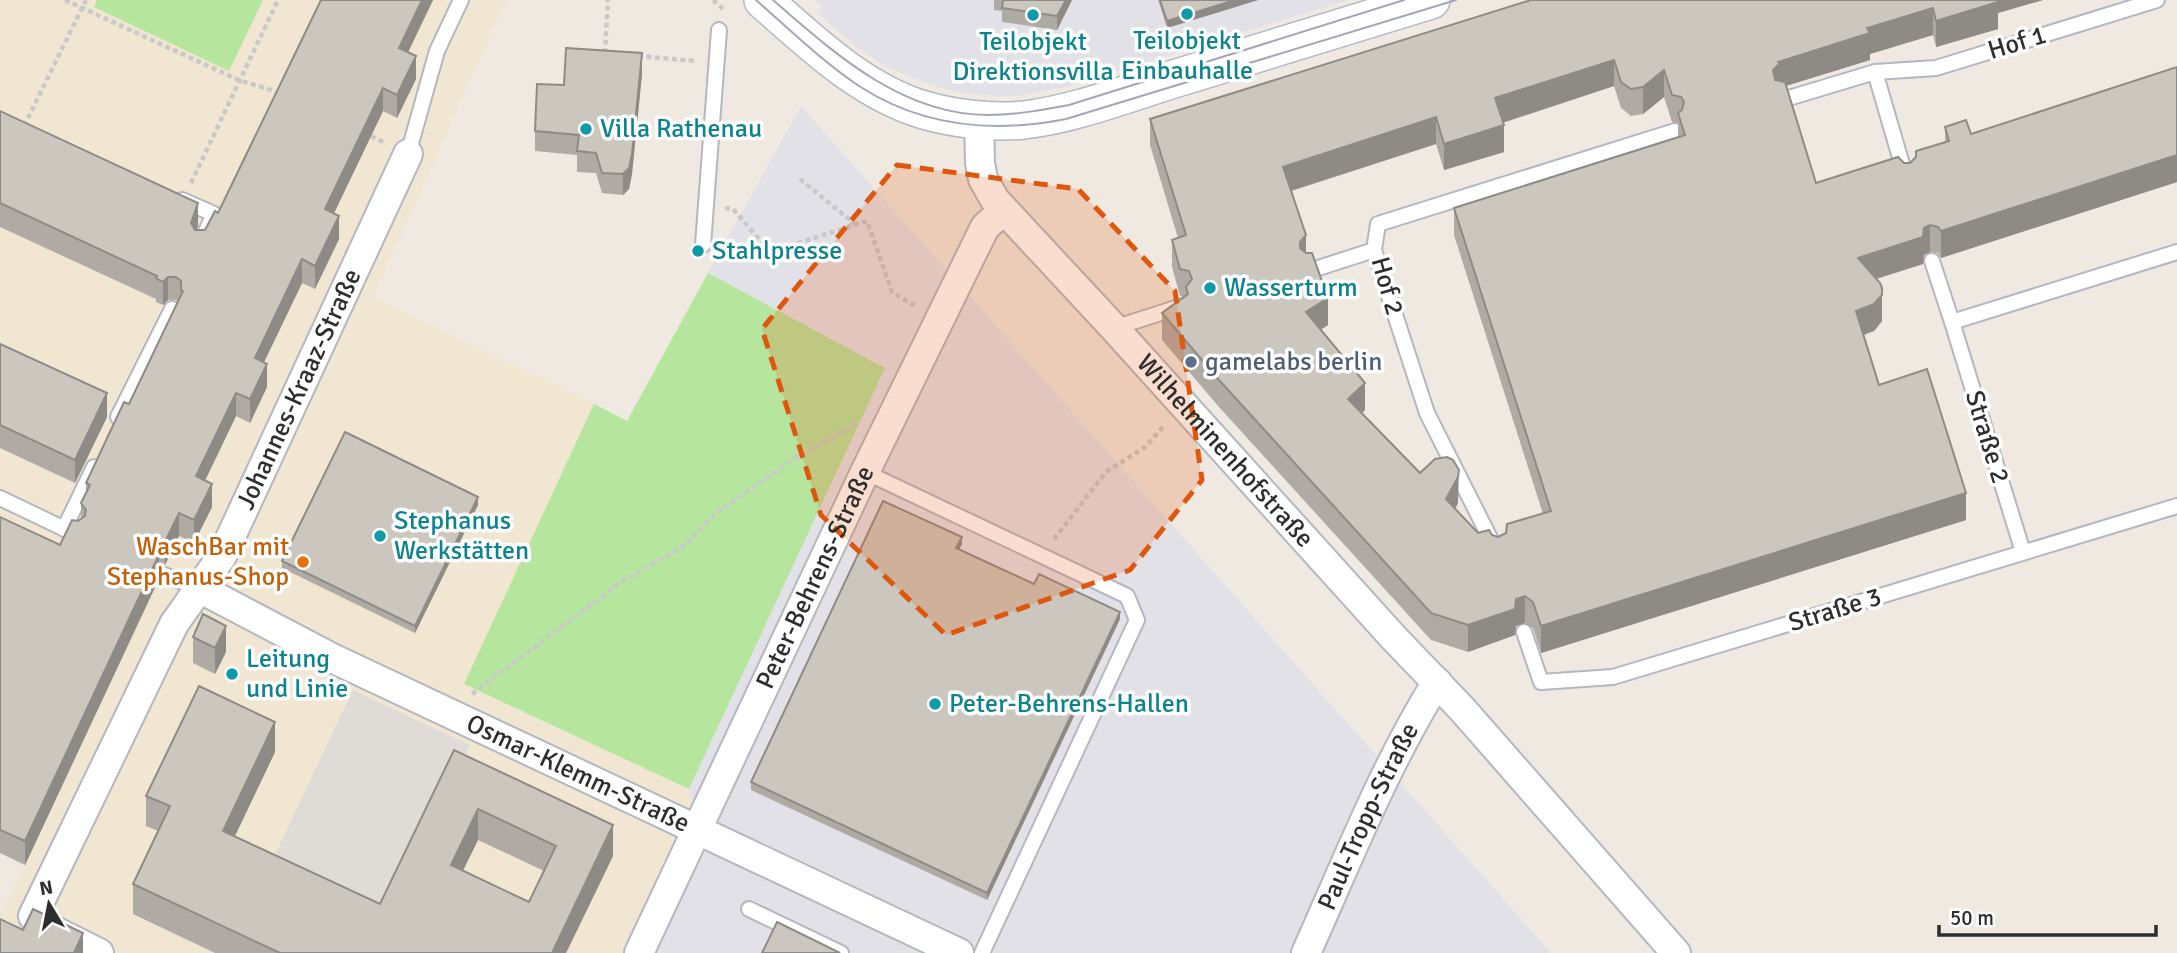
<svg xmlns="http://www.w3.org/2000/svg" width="2177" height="953" font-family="Signika,sans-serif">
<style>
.industrial{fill:#e3e1e8}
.education{fill:#f0e6d1}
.green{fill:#b6e59e}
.plaza{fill:#dfdcd8}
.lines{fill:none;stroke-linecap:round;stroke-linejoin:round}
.service-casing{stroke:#b4b7c1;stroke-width:18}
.minor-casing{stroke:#b4b7c1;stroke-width:32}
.tertiary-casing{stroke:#b4b7c1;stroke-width:40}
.path{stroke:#c9c9c9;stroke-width:4.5;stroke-dasharray:5 3.5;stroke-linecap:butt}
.service{stroke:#fff;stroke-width:14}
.minor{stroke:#fff;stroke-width:28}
.tertiary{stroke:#fff;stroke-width:37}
.tram{stroke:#a3a6b8;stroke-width:2}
.wall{fill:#afaba4;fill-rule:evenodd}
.shaded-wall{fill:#8e8b86}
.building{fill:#cbc7bf;stroke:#8e8b86;stroke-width:2;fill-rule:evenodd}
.marked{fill:#df570e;fill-opacity:0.2;stroke:#df570e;stroke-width:5;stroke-dasharray:14 9;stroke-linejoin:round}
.culture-dot{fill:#0f9aa8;stroke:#fff;stroke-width:2.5}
.service-dot{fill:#5c6f8a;stroke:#fff;stroke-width:2.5}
.food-dot{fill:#e8710a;stroke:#fff;stroke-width:2.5}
.labels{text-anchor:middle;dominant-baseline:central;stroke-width:7;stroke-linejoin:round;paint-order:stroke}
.culture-label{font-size:26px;fill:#0d838f;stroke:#fff;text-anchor:start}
.street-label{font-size:26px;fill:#2e2e2e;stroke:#fff}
.service-label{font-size:26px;fill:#4e5e75;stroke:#fff;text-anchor:start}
.food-label{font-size:26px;fill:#c56008;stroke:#fff;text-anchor:end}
</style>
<rect width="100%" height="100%" fill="#efe9e1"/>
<g class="industrial">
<polygon points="814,0 1348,0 1066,87 1018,96 995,96 961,93 934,86 885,66 854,45 817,13 822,7"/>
<polygon points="801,106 1551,953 639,953 698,830 689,789 885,368 708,273"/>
</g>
<polygon class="education" points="0,0 506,0 373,297 594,404 465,684 689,789 698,830 639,953 0,953 0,915 25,865 0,540"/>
<g class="green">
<polygon points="97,0 263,0 229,71 94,7"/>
<polygon points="708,273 885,368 689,789 464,684 594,404 627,421"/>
</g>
<polygon class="plaza" points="353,690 470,745 386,923 263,880"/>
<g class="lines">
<defs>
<g id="service">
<polyline points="1875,72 1906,178"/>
<polyline points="1782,100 1875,72 1936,68 2157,0"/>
<polyline points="408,154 437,51 461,0"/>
<polyline points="182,200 214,214 206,231"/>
<polyline points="703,245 719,30"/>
<polyline points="1932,261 1952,322"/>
<polyline points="1309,271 1374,250"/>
<polyline points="1114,328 1182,306"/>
<polyline points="118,417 172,309"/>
<polyline points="865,472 1127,596 1137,620 982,953"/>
<polyline points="0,498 71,532"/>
<polyline points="64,529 94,467"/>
<polyline points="1495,548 1427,413 1374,250 1378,224 1675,131"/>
<polyline points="2023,552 1952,322 2177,252"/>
<polyline points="161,574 199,588"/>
<polyline points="1524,632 1541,682 1613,677 2177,506"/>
<polyline points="749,909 841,953"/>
</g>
<g id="minor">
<path id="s1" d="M979 120 980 163 983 179 995 200 1114 328 1393 637 1462 709 1676 953"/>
<path id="s2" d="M199 588 332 658 959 953"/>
<path id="s3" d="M99 953 51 929 33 916 174 624 222 556 408 154"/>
<path id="s4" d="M639 953 865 472 985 227 1004 210"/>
<path id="s5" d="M1306 953C1347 862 1384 767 1437 682"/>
</g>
<path id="tertiary" d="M763 0C811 42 861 91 924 110 955 119 992 123 1024 120 1075 114 1128 93 1177 78 1262 52 1347 26 1431 0"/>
</defs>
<use href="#service" class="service-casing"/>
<use href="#minor" class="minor-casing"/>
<use href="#tertiary" class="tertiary-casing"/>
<g class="path">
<polyline points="65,0 241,81 282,93"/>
<polyline points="713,0 723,9"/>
<polyline points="605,53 608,0"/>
<polyline points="638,56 696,61"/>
<polyline points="24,126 86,0"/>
<polyline points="371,136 385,143"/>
<polyline points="800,179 855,224"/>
<polyline points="191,183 278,0"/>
<polyline points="725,208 733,209 770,252 867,221 892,292 917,307"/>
<polyline points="1054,539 1106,472 1145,447 1164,426"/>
<polyline points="472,694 624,580 682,547 715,514 795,458 856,424"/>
</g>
<use href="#service" class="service"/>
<use href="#minor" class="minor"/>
<use href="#tertiary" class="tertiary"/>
<g class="tram">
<path d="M756 0C789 29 822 61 859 86 922 127 995 133 1066 119L1456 0"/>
<path d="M773 0C834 53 902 115 988 115 1015 115 1042 110 1069 105L1404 0"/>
</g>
</g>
<g class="wall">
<polygon points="321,0 433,0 408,52 416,79 397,118 383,111 334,213 339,239 315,289 302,283 264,362 267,387 250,423 236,416 205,481 212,507 194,543 179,536 165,565 159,565 157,566 157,583 25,865 0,853 0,517 60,545 81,520 81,503 86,493 86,483 129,404 178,302 176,300 168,300 163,305 156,302 156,299 0,227 0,111 198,226 196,230 205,230 218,213"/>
<polygon points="994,0 1072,0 1057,30 1002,22 1002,11 994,10"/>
<polygon points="1158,0 1258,0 1167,28"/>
<path d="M1531 0H2043L1998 13V29L1936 47 1933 35 1870 54V60L1786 86 1816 183 1904 163H1910L1945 142V127L1971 134 2177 67V182L1941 258 1938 253 1930 252 1924 255 1923 264 1877 279 1882 321 1874 331 1864 335 1879 385 1966 520 1541 653 1533 628 1525 623 1516 626 1515 635 1468 652 1431 640 1219 407 1162 340V313L1185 297 1180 296 1172 267V240L1178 238 1150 145V119ZM1614 86 1621 108 1631 116 1643 114 1664 97 1672 122 1678 123V137L1454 208V235L1543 514 1498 537 1478 533 1455 509 1458 503 1420 473 1362 413 1365 410 1320 330 1328 325 1306 253 1292 191 1436 144 1444 170 1504 152 1503 123Z"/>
<polygon points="642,74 632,174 629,189 623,195 602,193 596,173 577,172 577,155 535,151 535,131 564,85"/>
<polygon points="0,344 107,417 75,483 0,448"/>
<polygon points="478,505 415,633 282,568 282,561"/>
<polygon points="962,544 959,549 1034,584 1120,619 987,900 751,790 751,782"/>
<polygon points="193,637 226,652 215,674 193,663"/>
<path d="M454 750 613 856 566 953H215L133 914V884L158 831 146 826V796L275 752 235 836 380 904ZM478 840 544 871 529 902 463 870Z"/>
</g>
<g class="shaded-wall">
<polygon points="422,0 433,0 399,71 399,48"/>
<polygon points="1066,0 1072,0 1057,30 1057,16"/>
<polygon points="1235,0 1258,0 1167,28 1167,21"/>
<polygon points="1994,0 2043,0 1998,13 1998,29 1936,47 1936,21"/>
<polygon points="1933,8 1933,35 1870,54 1870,60 1779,88 1773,97 1773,70 1778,62 1867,28"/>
<polygon points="642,53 642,74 632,174 629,189 623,195 623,174"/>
<polygon points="416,56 416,79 397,118 397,95"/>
<polygon points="1614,60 1614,86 1495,125 1495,98"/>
<polygon points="1664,70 1664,97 1643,114 1643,87"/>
<polygon points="383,88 383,111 325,232 325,209"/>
<polygon points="1436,117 1436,144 1283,193 1283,167"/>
<polygon points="1504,125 1504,152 1444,170 1444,144"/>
<polygon points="2177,155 2177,182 1941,258 1941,231"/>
<polygon points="198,203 198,226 191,247 191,223"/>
<polygon points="339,216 339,239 315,289 315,266"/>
<polygon points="1930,225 1930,252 1924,255 1923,264 1858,284 1858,258 1924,228"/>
<polygon points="1306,235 1306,262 1300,268 1300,242"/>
<polygon points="302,259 302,283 255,381 255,358"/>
<polygon points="168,277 168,300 163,305 163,282"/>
<polygon points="1882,288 1882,321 1874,331 1856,337 1856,311"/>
<polygon points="1328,298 1328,325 1306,339 1306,312"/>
<polygon points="267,364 267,387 250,423 250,399"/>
<polygon points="1365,383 1365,410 1348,425 1348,399"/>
<polygon points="107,393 107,417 75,483 75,460"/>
<polygon points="236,393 236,416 196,499 196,476"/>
<polygon points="1459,470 1458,503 1446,526 1446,499"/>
<polygon points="212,484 212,507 194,543 194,520"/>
<polygon points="1966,493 1966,520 1541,653 1541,626"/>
<polygon points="478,497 478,505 415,633 415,626"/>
<polygon points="179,513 179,536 165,565 165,542"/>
<polygon points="962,537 962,544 956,555 956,548"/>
<polygon points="159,541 159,565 157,566 157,583 25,865 25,841 152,547"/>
<polygon points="1525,596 1525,623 1516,626 1515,635 1468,652 1468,625"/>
<polygon points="1120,612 1120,619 987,900 987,893"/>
<polygon points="226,626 226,652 215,674 215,648"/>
<polygon points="275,722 275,752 223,861 223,831"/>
<polygon points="478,809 478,840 451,895 451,865"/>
<polygon points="613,825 613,856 566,953 552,953"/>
<polygon points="83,933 83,953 74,953"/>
</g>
<g class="building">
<polygon points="321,0 422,0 399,48 416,56 397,95 383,88 325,209 339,216 315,266 302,259 255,358 267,364 250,399 236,393 196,476 212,484 194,520 179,513 165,542 159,541 152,547 152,553 157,559 25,841 0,830 0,517 60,545 72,520 78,521 85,516 86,510 81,503 90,485 86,483 124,402 129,404 183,291 181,290 181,281 176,277 168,277 163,282 156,278 157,276 0,203 0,111 198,203 191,223 195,230 205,230 215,211 218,213"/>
<polygon points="1003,0 1066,0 1057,16 1002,8"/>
<polygon points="1160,0 1235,0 1167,21"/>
<path d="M1531 0H1998V2L1936 21 1933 8 1867 28 1870 33 1778 62 1779 64 1773 70 1775 80 1785 82 1816 183 1898 157 1904 163H1910L1916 157V151L1949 141 1945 127 1966 120 1971 134 2177 67V155L1941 231 1938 227 1930 225 1924 228 1923 237 1858 258 1880 283 1882 288V295L1874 304 1856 311 1879 385 1927 369 1966 493 1541 626 1533 602 1525 596 1516 599 1515 609 1468 625 1431 613 1219 380 1162 313 1188 294 1186 287 1192 279 1189 271 1180 269 1172 240 1186 235 1150 119ZM1614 60 1621 82 1631 89 1643 87 1664 70 1672 95 1681 97 1684 102 1682 110 1678 113 1685 135 1454 208 1551 511 1507 524 1506 533 1498 537 1492 535 1489 530 1478 533 1446 499 1458 477 1459 470 1453 460 1447 457 1435 459 1420 473 1348 399 1365 383 1306 312 1328 298 1312 253H1306L1300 248V242L1306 235 1283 167 1436 117 1444 144 1504 125 1495 98Z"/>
<polygon points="566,48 642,53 632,154 629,168 623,174 602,173 596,153 577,151 579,135 535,131 537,84 564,85"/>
<polygon points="0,344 107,393 75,460 0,425"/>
<polygon points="345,432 478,497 415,626 282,561"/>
<polygon points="883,501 962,537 956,548 1034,584 1039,574 1120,612 987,893 751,782"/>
<polygon points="203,614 226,626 215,648 193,637"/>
<path d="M199 686 275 722 223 831 380 904 454 750 613 825 552 953H280L133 884 170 806 146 796ZM478 809 556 846 529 902 451 865Z"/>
<polygon points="33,909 83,933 74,953 0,953 0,919 23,930"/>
<polygon points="777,922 840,953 762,953"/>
</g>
<path class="marked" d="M897 165 1078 189 1175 291 1202 480 1130 570 946 635 821 515 762 329Z"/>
<g class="culture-dot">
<circle cx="1187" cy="14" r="7"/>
<circle cx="1033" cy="15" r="7"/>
<circle cx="586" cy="129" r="7"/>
<circle cx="698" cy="251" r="7"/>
<circle cx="1210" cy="288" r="7"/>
<circle cx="380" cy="536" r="7"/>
<circle cx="232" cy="674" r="7"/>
<circle cx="935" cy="704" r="7"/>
</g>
<circle class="service-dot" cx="1191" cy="362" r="7"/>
<circle class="food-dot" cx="303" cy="562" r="7"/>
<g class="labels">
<g class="culture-label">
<text x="1187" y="41" text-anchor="middle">Teilobjekt<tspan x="1187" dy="30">Einbauhalle</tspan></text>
<text x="1033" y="42" text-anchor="middle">Teilobjekt<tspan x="1033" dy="30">Direktionsvilla</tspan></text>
<text x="600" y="129">Villa Rathenau</text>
<text x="712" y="251">Stahlpresse</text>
<text x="1224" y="288">Wasserturm</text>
<text x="394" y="521">Stephanus<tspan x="394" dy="30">Werkstätten</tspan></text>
<text x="246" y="659">Leitung<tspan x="246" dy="30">und Linie</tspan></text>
<text x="949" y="704">Peter-Behrens-Hallen</text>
</g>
<g class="street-label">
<text transform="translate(2017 43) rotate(-17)">Hof 1</text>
<text transform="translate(1387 286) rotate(74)">Hof 2</text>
<text stroke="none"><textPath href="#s3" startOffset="667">Johannes-Kraaz-Straße</textPath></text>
<text transform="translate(1987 437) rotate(73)">Straße 2</text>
<text stroke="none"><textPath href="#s1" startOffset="424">Wilhelminenhofstraße</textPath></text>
<text stroke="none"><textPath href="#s4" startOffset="415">Peter-Behrens-Straße</textPath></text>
<text transform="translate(1835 610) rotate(-17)">Straße 3</text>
<text stroke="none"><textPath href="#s2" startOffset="422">Osmar-Klemm-Straße</textPath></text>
<text stroke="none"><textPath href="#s5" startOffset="150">Paul-Tropp-Straße</textPath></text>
</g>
<g class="service-label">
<text x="1205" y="362">gamelabs berlin</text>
</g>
<g class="food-label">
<text x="289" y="547">WaschBar mit<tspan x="289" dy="30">Stephanus-Shop</tspan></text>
</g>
</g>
<g transform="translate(49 904) rotate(350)" stroke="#ffffff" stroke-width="5" paint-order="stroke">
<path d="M0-5L12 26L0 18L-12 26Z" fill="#2e2e2e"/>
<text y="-10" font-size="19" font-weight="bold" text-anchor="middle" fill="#2e2e2e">N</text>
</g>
<path d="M1939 925v10h217v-10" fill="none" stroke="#2e2e2e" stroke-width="3.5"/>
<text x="1950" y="925" font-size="21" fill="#2e2e2e" stroke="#ffffff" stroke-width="5" paint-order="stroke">50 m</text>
</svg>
